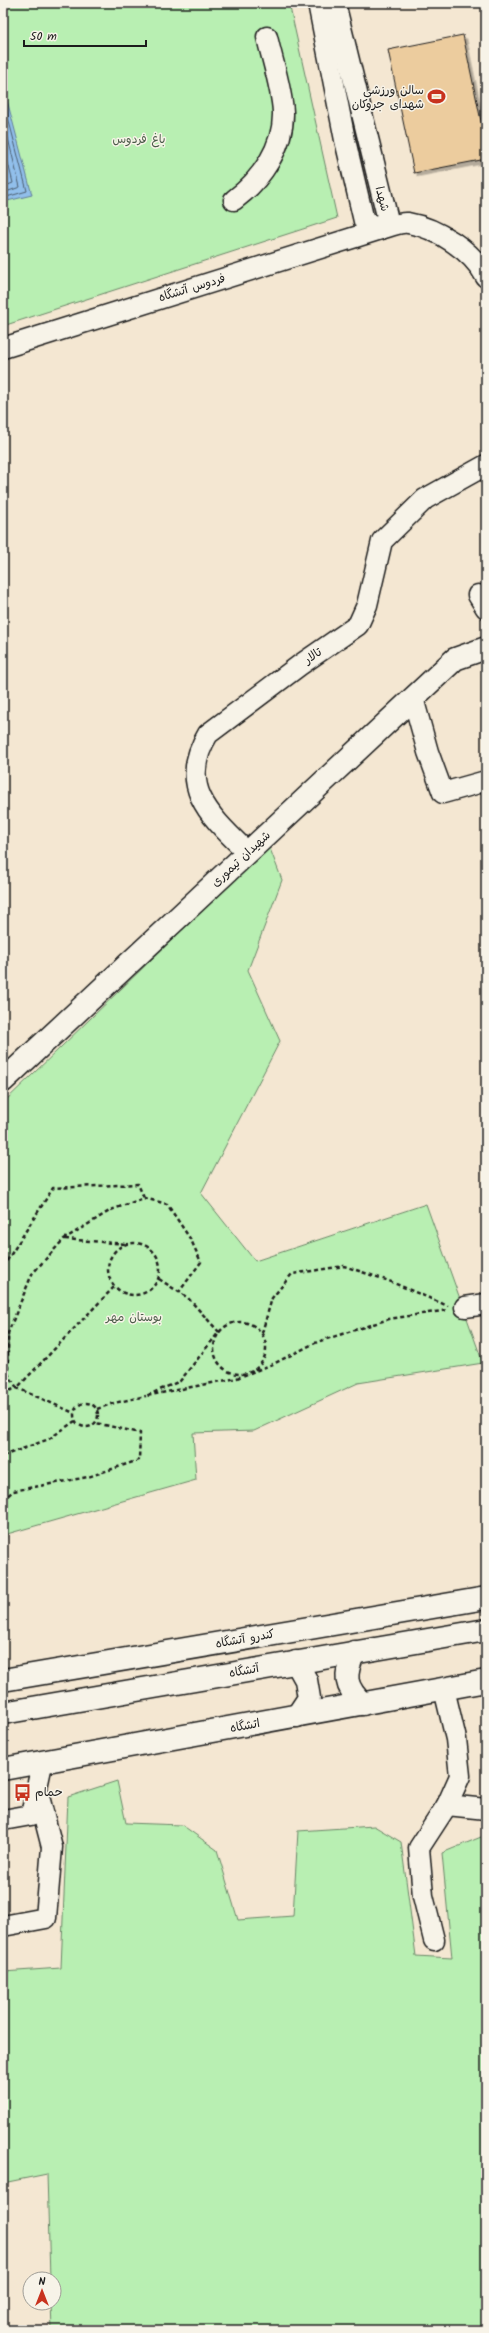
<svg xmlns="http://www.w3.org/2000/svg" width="489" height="2333" font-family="Kalam,'Playpen Sans Arabic',sans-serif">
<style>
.green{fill:#b8efb2;stroke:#6a8667}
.water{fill:#91bfeb;stroke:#627e98}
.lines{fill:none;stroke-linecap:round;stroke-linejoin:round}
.shore{stroke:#4b5d6f;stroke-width:1}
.building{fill:#eccc9e;stroke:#1c1c1c;filter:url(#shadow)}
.minor-casing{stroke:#1c1c1c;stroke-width:23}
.major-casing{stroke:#1c1c1c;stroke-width:25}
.path{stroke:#1c1c1c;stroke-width:2.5;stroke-dasharray:4 3;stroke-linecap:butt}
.minor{stroke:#f7f3e8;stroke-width:20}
.major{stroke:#f7f3e8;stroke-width:22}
.labels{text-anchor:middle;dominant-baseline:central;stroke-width:3;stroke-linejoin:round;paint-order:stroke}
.poi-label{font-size:12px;fill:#1c1c1c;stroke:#f7f3e8;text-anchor:end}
.park-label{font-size:12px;fill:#4b5b49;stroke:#f7f3e8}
.street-label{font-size:12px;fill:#1c1c1c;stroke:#f7f3e8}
</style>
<defs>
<filter id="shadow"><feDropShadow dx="3.5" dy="3.5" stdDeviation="0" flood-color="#0004"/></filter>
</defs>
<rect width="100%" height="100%" fill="#f4e7d2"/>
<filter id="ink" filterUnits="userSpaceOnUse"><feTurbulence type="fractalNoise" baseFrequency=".025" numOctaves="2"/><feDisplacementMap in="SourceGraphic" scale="8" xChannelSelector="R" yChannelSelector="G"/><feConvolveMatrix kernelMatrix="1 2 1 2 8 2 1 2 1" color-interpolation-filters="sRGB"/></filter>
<g filter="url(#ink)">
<g class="green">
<polygon points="3,3 289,3 337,218 3,326"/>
<polygon points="269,846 282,880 248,970 280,1041 201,1193 255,1261 426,1204 483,1363 358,1383 254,1431 193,1433 196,1480 7,1534 3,1551 3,1103"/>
<polygon points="117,1781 126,1823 182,1825 217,1850 238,1920 293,1916 298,1831 374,1826 401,1842 416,1956 452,1958 442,1853 486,1835 486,2330 52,2330 51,2303 54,2303 54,2279 50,2279 47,2174 3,2183 3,1972 61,1968 68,1797"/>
</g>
<polygon class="water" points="3,85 32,195 3,202"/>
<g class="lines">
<g class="shore">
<polyline points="3,98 27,191 3,198"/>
<polyline points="3,118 20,187 3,193"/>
<polyline points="3,143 13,183 3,187"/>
</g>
</g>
<polygon class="building" points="463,35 486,145 486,159 414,173 388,50"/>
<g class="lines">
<defs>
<g id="minor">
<polyline points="318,3 345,140 364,221 381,229"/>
<polyline points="335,3 387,216 381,229"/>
<path d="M234 200C261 180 284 147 283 112 282 90 272 59 267 37"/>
<path d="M3 348 381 229C388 227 400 222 408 223 437 228 473 251 486 277"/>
<polyline points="478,595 486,608"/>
<polyline points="413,698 428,752 443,793 486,781"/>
<path d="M248 853C211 817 176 787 208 734L300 665 358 625 367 605 382 541 425 499 486 465"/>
<polyline points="465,1307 486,1304"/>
<polyline points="447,1805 486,1809"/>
<polyline points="3,1820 31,1815 42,1764"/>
<polyline points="3,1926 46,1918 52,1847 37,1789"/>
<polyline points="434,1940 423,1896 419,1848 447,1805 460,1776 456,1739 444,1689"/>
</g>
<g id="major">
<polyline points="3,1081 455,659 486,648"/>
<path d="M354 1652C344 1676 344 1686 363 1704"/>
<polyline points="296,1662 306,1680 309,1698 297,1716"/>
<polyline points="3,1680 486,1598"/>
<polyline points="3,1713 486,1630"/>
<polyline points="3,1769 486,1681"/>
</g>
</defs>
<use href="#minor" class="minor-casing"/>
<use href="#major" class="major-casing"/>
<g class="path">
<polyline points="65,1239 126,1244"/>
<circle cx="134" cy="1269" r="26"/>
<polyline points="3,1267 53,1188 138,1184 144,1198"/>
<polyline points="159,1279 188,1298 219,1332 180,1381 146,1396 237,1378 273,1364 317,1342 389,1319 448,1310"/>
<polyline points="114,1287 17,1388 8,1374 8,1333 32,1274 64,1239 111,1210 144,1198 167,1204 191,1240 201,1262 179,1292"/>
<circle cx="240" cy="1348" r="26"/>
<polyline points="262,1333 272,1298 292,1274 344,1266 389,1281 448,1306"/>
<polyline points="3,1393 17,1388 74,1413"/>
<circle cx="86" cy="1415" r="12"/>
<polyline points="97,1409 114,1403 146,1396"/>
<polyline points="3,1456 49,1439 75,1421"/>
<polyline points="3,1500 13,1491 88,1477 139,1460 140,1433 96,1423"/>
</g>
<use href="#minor" class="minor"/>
<use href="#major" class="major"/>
</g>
</g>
<defs>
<symbol id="stadium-bare" viewBox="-9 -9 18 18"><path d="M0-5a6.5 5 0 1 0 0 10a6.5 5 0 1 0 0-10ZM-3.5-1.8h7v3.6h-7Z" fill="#c8321e" stroke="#f7f3e8" stroke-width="2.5" paint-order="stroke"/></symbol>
<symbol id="bus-bare" viewBox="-9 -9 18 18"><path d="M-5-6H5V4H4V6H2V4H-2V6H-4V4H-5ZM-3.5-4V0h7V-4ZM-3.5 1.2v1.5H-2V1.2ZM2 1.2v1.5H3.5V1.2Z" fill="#c8321e" stroke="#f7f3e8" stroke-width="2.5" paint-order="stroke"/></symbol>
</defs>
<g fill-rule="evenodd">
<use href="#stadium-bare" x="424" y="84" width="25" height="25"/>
<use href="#bus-bare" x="10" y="1780" width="25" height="25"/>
</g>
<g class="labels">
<g class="poi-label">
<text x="424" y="90">سالن ورزشی<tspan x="424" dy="14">شهدای جروکان</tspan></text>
<text x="35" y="1792" text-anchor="start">حمام</text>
</g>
<g class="park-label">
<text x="139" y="139">باغ فردوس</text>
<text x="134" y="1317">بوستان مهر</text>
</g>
<g class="street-label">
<text transform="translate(382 199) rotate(76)">شهدا</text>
<text transform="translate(192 288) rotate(-17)">فردوس آتشگاه</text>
<text transform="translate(313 656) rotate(-34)">تالار</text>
<text transform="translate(241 859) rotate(-43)">شهیدان تیموری</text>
<text transform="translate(245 1639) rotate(-10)">کندرو آتشگاه</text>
<text transform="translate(244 1671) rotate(-10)">آتشگاه</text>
<text transform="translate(245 1726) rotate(-10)">اتشگاه</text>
</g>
</g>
<rect width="489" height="2333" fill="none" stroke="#f7f3e8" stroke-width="16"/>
<rect x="8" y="8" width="473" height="2317" fill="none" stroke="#1c1c1c" stroke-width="1.5" filter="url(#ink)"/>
<g transform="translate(42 2291)"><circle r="19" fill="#f7f3e8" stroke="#9f9d96"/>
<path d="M0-3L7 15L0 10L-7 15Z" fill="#c8321e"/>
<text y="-6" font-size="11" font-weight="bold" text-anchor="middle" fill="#1c1c1c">N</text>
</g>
<path d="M24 40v6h122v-6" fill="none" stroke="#1c1c1c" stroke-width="2"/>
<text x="30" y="40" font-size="12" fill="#1c1c1c" stroke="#f7f3e8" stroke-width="3" paint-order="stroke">50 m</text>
</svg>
